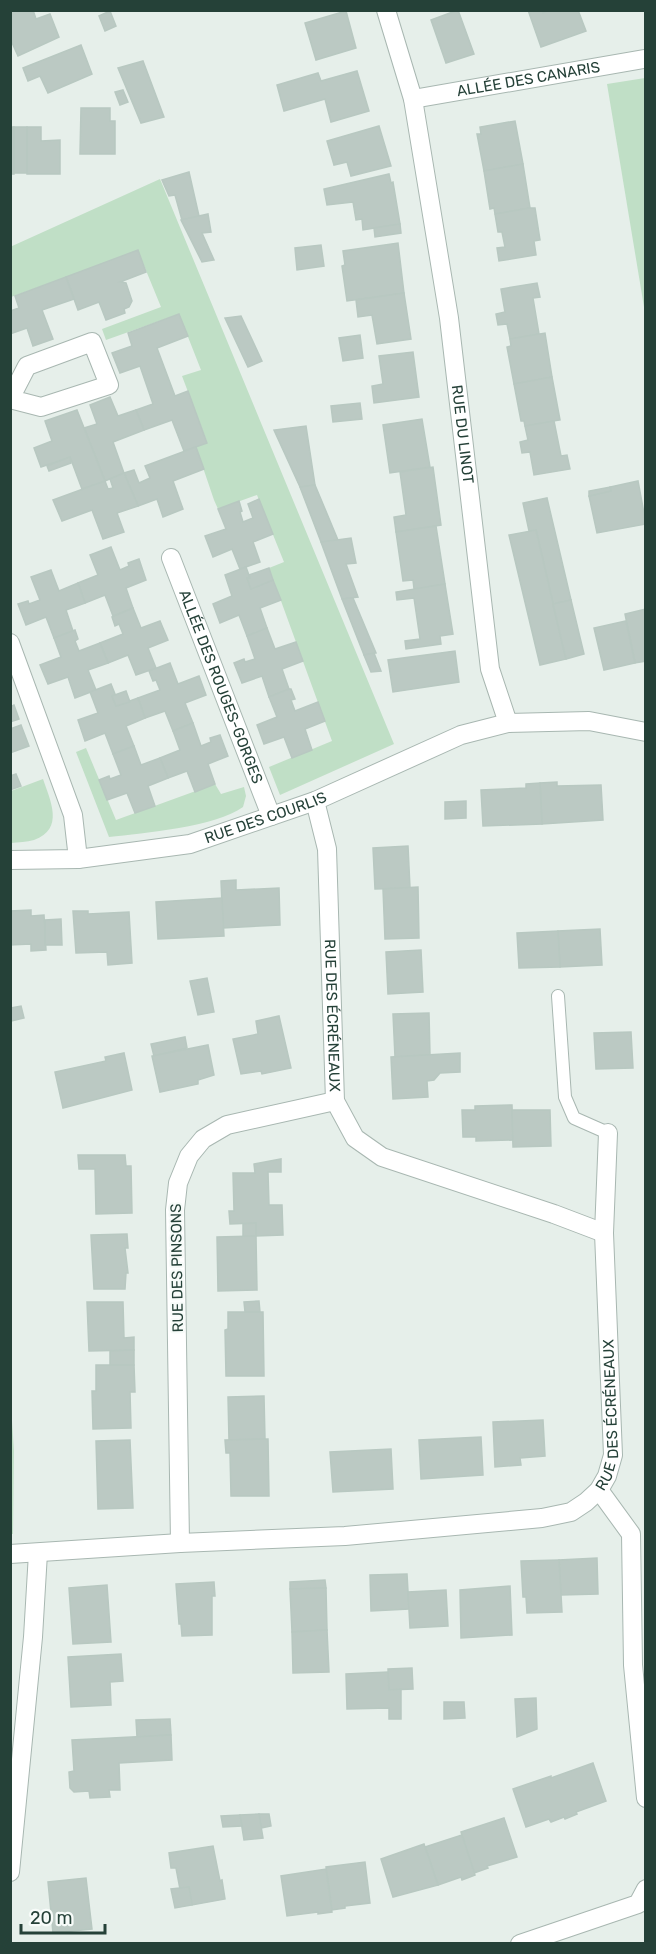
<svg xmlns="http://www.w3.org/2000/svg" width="656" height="1954" font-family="Rubik,sans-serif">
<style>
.green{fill:#c0dfc6}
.building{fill:#bbc9c3;stroke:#b8c8c1;stroke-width:1.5}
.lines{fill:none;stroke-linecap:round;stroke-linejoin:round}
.lane-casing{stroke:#a8b7b1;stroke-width:14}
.street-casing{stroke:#a8b7b1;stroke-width:20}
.lane{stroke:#fff;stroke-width:12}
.street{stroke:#fff;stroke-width:18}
.labels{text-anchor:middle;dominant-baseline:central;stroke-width:4.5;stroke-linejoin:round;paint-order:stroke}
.street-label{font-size:15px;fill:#254138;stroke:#f7fbf9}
</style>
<rect width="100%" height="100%" fill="#e6efea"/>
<g class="green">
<polygon points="645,78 646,78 645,313 607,84"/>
<polygon points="160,179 394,744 280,795 269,767 332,741 269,568 284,562 257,495 218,509 214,500 196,447 207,442 182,376 201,370 179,314 106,340 102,329 161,307 138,251 11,297 10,247"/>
<path d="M86 748 116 820 215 784 221 794 244 787 246 796 243 807C216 827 144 833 109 837L76 752Z"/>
<path d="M43 779C50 800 65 829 34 840 27 842 18 842 11 843V791Z"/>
<polygon points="11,1406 14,1451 13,1534 10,1534"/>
</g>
<g class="building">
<polygon points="10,10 33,10 36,19 50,14 59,37 18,56 10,38"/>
<polygon points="458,10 474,54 446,63 431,20"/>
<polygon points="528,10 542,10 543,13 550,10 578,10 586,31 541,47"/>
<polygon points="110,11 116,26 105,31 99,16"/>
<polygon points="346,11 356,48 316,60 305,23"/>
<polygon points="81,45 92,74 48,93 40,76 28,81 23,68"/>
<polygon points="143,61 164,117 141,123 118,68"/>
<polygon points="357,71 369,111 331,122 325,99 284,111 277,85 318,73 321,81"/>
<polygon points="123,90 128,102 120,105 115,92"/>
<polygon points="81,108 110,108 110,121 115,121 115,154 80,154"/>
<polygon points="515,121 523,164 484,171 477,134 481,134 480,127"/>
<polygon points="379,126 391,166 351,176 347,162 334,165 327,141"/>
<rect x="10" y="127" width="4" height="47"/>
<rect x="14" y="127" width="13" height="46"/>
<polygon points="27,127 41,127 41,141 60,140 60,174 27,174"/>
<polygon points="523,164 530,208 495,214 494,208 490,209 484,171"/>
<polygon points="189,172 199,216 182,220 175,195 169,196 162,180"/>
<polygon points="389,174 391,183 393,182 400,224 363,230 362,219 356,220 353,202 327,205 324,189"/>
<polygon points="530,208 535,208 540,240 534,241 536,255 499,261 497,248 505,247 502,232 498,232 495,214"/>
<polygon points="208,214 211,232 202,233 214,260 202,262 181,220"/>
<polygon points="400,224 401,233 375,237 374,228"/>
<polygon points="398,243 404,293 347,301 342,266 345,265 343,251"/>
<polygon points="321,245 324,266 297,270 295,248"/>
<polygon points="138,250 146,272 120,282 126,283 132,301 129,307 124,309 125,313 106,320 99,302 78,310 66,277"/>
<polygon points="66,277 74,299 42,310 53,339 33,346 27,328 10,334 10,311 19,308 15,296"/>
<polygon points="537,283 540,297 533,298 539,334 510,339 507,324 498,325 496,314 505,312 501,289"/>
<polygon points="404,293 411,339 377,344 372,315 358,317 356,300"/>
<polygon points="179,314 188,336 157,348 175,396 188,391 207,443 184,451 172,420 144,430 136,410 153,404 140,366 120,373 112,353 132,346 128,333"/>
<polygon points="241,316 262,361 248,367 225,318"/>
<polygon points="545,333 552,377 514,384 507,347 511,346 510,339"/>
<polygon points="360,335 363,358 343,361 339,338"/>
<polygon points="413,352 419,397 374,403 372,386 383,384 379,356"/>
<polygon points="552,377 560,420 525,426 524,421 521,421 514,384"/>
<polygon points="110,397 118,416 136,410 144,430 113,442 124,473 105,481 84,428 97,424 90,405"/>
<polygon points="360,403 362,419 333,422 331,406"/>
<polygon points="77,410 105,481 82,489 70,457 41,467 34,448 52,441 45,421"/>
<polygon points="422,419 430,467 390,473 383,425"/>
<polygon points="554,421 561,456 567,455 570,469 534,475 530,452 522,453 520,442 528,440 525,426"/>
<polygon points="306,426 315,485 300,487 274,430"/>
<polygon points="196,447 204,469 173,481 183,509 163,517 157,499 138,506 124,473 134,470 139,483 150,478 145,466"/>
<polygon points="70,457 71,463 49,471 47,466"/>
<polygon points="433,467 441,525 396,532 394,517 406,515 400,472"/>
<polygon points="124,473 138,506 117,513 124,532 103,539 92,510 62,521 53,500 105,481 108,489 113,488 110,479"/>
<polygon points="638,481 646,524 597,533 589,496 611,491 610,487"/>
<polygon points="315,485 338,540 321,542 300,487"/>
<polygon points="610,487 611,491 589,496 589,491"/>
<polygon points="547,498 571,600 553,604 536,530 529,531 523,503"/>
<polygon points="259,499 273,534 253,542 260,562 240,569 232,549 213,557 205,536 226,529 218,509 239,501 242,511 240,512 243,522 253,518 248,504"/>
<polygon points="436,526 445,584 414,589 413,580 403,581 396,532"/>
<polygon points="536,530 566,659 540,665 509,535"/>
<polygon points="351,538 356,563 346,564 358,597 342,599 321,542"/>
<polygon points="111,547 120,570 129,566 128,563 139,559 146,580 126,588 133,608 113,616 105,595 85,603 78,583 98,575 90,555"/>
<polygon points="246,567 250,578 247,578 251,589 273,580 281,600 260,608 267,628 247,636 239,615 220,623 213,604 232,596 225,575"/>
<polygon points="269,568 273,580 251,589 247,578 250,578 249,575"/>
<polygon points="51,570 59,591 78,583 85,603 66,610 73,631 54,638 46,617 26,625 18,604 28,601 29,604 40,600 31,577"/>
<polygon points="445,584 453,634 440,636 441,644 406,649 405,641 420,639 414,598 397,600 396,592"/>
<polygon points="353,598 376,653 364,655 342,599"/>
<polygon points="571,600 584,654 566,659 553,604"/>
<polygon points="133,608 141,628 160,621 168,640 148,648 156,668 136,675 128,655 108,663 100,643 123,634 119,624 115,626 112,617"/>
<polygon points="646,609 646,661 635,663 625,614"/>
<polygon points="626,621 635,663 604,670 594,628"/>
<polygon points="267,628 275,649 296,642 303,661 282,669 289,689 269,697 262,676 242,683 234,663 244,659 245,662 255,659 247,636"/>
<polygon points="75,630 78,639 75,641 79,651 100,643 108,663 88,670 96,690 75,698 68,677 48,684 40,665 61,657 54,638"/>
<polygon points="455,651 459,682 393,692 388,660"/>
<polygon points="374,653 381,671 371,672 364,655"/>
<polygon points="170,663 178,684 199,676 206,695 185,703 193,723 173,731 165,711 145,718 138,698 160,690 156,680 153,681 149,671"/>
<polygon points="111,684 115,694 112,696 116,706 138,698 145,718 126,726 134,746 113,754 105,733 85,741 78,720 98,713 90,692"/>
<polygon points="289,689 291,689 295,699 291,700 295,711 318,702 325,721 305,729 312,750 292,758 284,737 264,744 257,725 277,717 269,697"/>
<polygon points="126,691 130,702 116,706 112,696"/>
<polygon points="14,705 19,719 10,722 10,707"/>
<polygon points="193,723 201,746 211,742 210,738 220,735 228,756 208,764 215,784 195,792 187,771 168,778 160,758 180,750 173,731"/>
<polygon points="21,725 29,746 10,753 10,729"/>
<polygon points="134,746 141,765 160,758 168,778 148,786 155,806 135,813 127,793 107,800 99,780 109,776 110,779 121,775 113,754"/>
<polygon points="16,774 21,786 10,790 10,776"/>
<polygon points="557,782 557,786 601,785 603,820 542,824 540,783"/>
<polygon points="540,783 542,824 483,826 481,790 526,788 526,784"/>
<polygon points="466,801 466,818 445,819 445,802"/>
<polygon points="408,846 410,888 375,889 373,848"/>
<polygon points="236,880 236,890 279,888 280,925 223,928 221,881"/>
<polygon points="418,887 419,938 385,939 383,889"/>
<polygon points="222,898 224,936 158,939 156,902"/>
<polygon points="31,910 31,916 44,915 46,950 31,951 31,944 10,945 10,911"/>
<polygon points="73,911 88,911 88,914 129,912 132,963 108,965 107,952 76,953"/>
<polygon points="61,919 62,945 45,945 45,920"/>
<polygon points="600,929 602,965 560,967 558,931"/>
<polygon points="558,931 560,967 519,968 517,933"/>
<polygon points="421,950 423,992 388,994 386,952"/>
<polygon points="207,978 214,1012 198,1015 190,981"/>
<polygon points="21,1006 24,1018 11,1021 10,1008"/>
<polygon points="429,1013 430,1055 395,1057 393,1014"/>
<polygon points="279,1016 291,1068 262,1074 261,1071 241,1074 233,1039 258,1034 256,1021"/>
<polygon points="631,1032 633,1068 596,1069 594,1033"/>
<polygon points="185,1037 187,1048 154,1056 151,1044"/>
<polygon points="208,1045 214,1075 198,1080 198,1084 160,1092 152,1056"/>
<polygon points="124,1053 132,1090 63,1108 55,1072 106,1061 105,1057"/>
<polygon points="460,1053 460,1072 440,1073 434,1080 427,1081 428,1097 393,1099 391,1057"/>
<polygon points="512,1105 513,1140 476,1141 476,1137 463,1137 462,1110 475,1110 475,1106"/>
<polygon points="512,1110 550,1110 551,1146 513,1147"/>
<polygon points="78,1155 125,1155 126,1166 131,1166 132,1213 96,1214 95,1169 79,1169"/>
<polygon points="281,1159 281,1172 268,1172 269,1205 282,1205 283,1235 256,1236 256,1223 230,1224 229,1211 234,1211 233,1173 255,1173 254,1164"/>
<polygon points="256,1223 256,1236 243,1237 243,1224"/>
<polygon points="127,1234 128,1248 125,1248 128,1273 126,1273 125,1289 94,1289 91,1235"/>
<polygon points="256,1236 257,1290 218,1291 217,1237"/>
<polygon points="259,1301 260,1312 245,1312 244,1302"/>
<polygon points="87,1302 123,1302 124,1338 134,1337 134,1350 89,1351"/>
<polygon points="228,1312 263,1312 264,1376 226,1376 225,1330 228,1329"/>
<polygon points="134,1350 134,1365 110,1365 110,1351"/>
<polygon points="96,1365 134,1365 135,1392 130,1392 131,1428 93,1429 92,1391 96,1391"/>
<polygon points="264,1396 265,1439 229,1440 228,1397"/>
<polygon points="543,1420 545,1456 520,1458 521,1465 495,1467 493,1422"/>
<polygon points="481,1437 483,1475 421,1479 419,1440"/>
<polygon points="268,1439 269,1496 231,1496 230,1453 226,1453 225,1440"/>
<polygon points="130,1440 133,1508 98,1509 96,1441"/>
<polygon points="391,1449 393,1489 333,1492 330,1452"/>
<polygon points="597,1558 598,1594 561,1595 559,1560"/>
<polygon points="559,1560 562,1612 527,1613 526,1597 523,1597 521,1561"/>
<polygon points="407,1574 409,1609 371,1611 370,1575"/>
<polygon points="325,1580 326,1588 290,1589 290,1582"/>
<polygon points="214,1582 215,1596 212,1596 212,1635 182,1636 181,1624 179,1624 176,1584"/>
<polygon points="107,1585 111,1642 73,1644 69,1588"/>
<polygon points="510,1586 512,1635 461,1638 460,1590"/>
<polygon points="326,1588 327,1630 292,1632 290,1589"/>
<polygon points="446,1590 448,1626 410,1628 408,1592"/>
<polygon points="327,1630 329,1672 293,1673 292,1632"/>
<polygon points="121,1654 123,1681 110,1682 111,1705 71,1707 68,1657"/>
<polygon points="412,1668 413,1689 389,1690 388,1669"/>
<polygon points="388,1672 389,1690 401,1689 401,1719 389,1719 389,1708 347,1709 346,1674"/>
<polygon points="536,1698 537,1729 517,1737 515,1699"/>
<polygon points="444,1702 464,1702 465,1718 444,1719"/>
<polygon points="170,1719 171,1735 137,1737 136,1720"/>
<polygon points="171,1735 172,1760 119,1763 120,1790 109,1790 110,1797 90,1798 89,1791 74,1792 70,1788 69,1772 74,1771 72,1740"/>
<polygon points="593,1763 606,1801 576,1812 577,1814 565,1819 564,1817 551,1822 549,1819 526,1827 513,1789 551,1776 551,1778"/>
<polygon points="259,1814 269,1814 271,1826 261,1828"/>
<polygon points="259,1814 263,1838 244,1840 240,1815"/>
<polygon points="240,1815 242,1826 223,1827 221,1816"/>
<polygon points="504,1818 517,1857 487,1866 488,1868 474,1873 461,1832"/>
<polygon points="462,1835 475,1875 462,1880 461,1877 438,1885 425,1847"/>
<polygon points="424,1844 438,1885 393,1897 381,1859"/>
<polygon points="213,1846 220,1881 222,1880 225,1899 192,1905 189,1887 180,1889 176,1868 171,1868 169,1853"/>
<polygon points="365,1862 370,1903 345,1906 345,1908 332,1910 326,1867"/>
<polygon points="326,1869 332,1912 318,1914 318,1912 287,1916 281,1876"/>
<polygon points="86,1878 92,1929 53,1933 48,1882"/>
<polygon points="189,1887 192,1905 175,1908 171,1889"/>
</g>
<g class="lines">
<defs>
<polyline id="lane" points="558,996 565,1097 574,1118 608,1133"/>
<g id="street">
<path id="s1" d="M386 10 413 99 449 318 490 669 508 723 589 721 646 732"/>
<path id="s2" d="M413 99 644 59"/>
<polygon points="92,342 109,385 41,407 10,399 27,366"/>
<path id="s3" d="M171 558 271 816"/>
<polyline points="10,643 73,815 78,859"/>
<path id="s4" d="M315 801 327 849 335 1101 355 1138 382 1157 554 1214 604 1233"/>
<path id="s5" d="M10 860 78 859 190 844 315 801 461 735 508 723"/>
<polyline points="599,1490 631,1534 633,1665 646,1798"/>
<polyline points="180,1543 175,1210 178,1183 189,1156 203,1139 227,1125 335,1101"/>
<path id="s6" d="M10 1554 180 1543 345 1536 542 1518 571 1512 586 1502 599 1490 607 1476 613 1455 604 1233 608 1133"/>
<polyline points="10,1872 33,1637 38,1553"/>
<polyline points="520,1944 638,1904 646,1889"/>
</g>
</defs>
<use href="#lane" class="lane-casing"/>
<use href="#street" class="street-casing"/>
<use href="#lane" class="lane"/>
<use href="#street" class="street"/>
</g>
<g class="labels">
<g class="street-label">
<text stroke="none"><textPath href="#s2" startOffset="117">ALLÉE DES CANARIS</textPath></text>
<text stroke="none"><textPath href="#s1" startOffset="432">RUE DU LINOT</textPath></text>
<text stroke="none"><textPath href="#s3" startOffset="138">ALLÉE DES ROUGES-GORGES</textPath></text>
<text stroke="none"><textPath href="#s5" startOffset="261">RUE DES COURLIS</textPath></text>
<text stroke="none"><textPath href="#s4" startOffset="216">RUE DES ÉCRÉNEAUX</textPath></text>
<text transform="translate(177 1268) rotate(-91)">RUE DES PINSONS</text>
<text stroke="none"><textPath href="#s6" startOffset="676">RUE DES ÉCRÉNEAUX</textPath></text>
</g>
</g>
<rect width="656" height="1954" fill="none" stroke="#254138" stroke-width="24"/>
<path d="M21 1924v9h84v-9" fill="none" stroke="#254138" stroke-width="3"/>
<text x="30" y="1924" font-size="18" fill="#254138" stroke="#f7fbf9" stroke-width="4.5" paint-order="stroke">20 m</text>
</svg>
